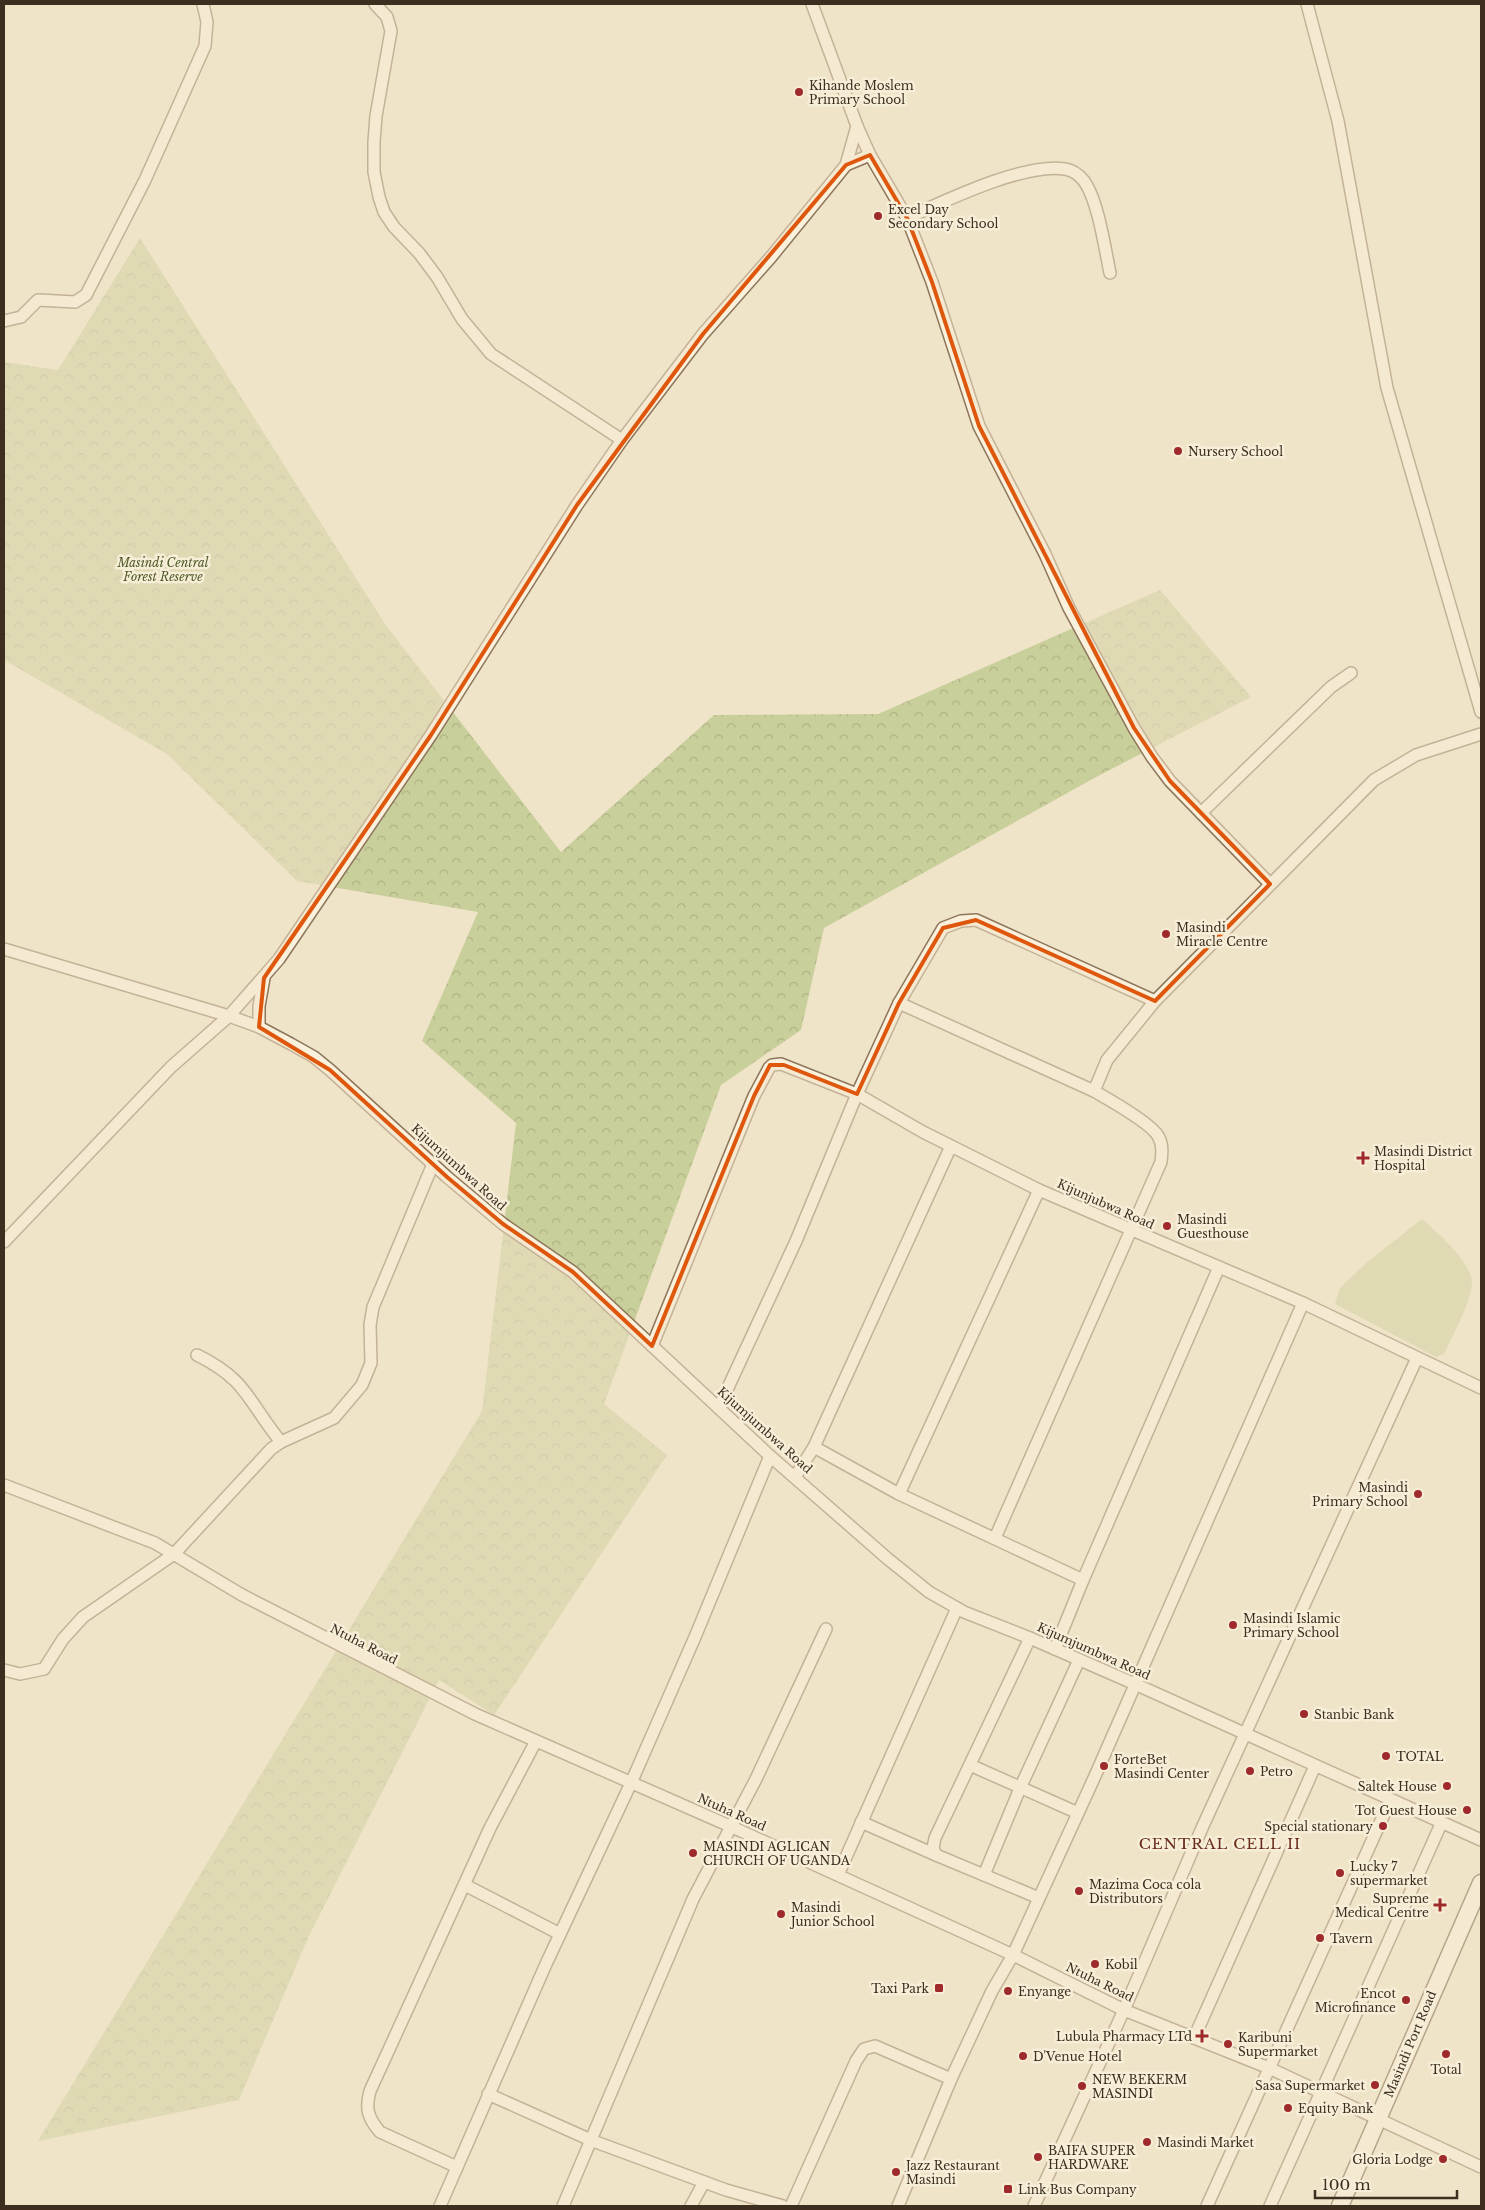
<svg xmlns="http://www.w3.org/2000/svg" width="1485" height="2210" font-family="'Libre Baskerville',serif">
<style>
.green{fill:#c9cf9b}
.forest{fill:url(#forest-crowns)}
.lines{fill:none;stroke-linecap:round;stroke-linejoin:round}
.minor-casing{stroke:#8d765c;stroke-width:14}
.secondary-casing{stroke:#6f573f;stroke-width:19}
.minor{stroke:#faf1dc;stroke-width:11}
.secondary{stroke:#faf1dc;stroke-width:16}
.marked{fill:none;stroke:#df570d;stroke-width:4;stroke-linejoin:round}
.poi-dot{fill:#9e2a2b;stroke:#f7eed8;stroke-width:2}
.labels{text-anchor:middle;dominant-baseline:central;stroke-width:5;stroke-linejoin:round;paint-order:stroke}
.poi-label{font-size:12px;fill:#3d2e20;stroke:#f7eed8;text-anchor:start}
.park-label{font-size:12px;font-style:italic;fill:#4d5a26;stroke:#f7eed8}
.street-label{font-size:12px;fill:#3d2e20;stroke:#f7eed8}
.quarter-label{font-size:15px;letter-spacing:1px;fill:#6b2e1e;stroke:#f7eed8}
</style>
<defs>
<pattern id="forest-crowns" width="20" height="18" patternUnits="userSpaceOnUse" patternTransform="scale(1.25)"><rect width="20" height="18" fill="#c9cf9b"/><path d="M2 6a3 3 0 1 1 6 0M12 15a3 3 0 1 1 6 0" fill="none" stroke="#aeb285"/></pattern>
</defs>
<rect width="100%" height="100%" fill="#f0e4c8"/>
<path class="green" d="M1422 1219C1437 1232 1471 1262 1472 1282 1472 1301 1452 1336 1444 1354L1436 1357 1335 1304 1340 1288 1366 1263Z"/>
<polygon class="forest" points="140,238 385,624 561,852 714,715 878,714 1160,590 1251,697 1098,776 824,928 801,1030 721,1085 604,1404 667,1455 494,1715 439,1680 308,1938 239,2100 38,2141 482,1411 516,1123 422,1041 478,912 297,881 167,754 4,660 4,362 58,370"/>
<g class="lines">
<defs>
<g id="minor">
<polyline points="375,4 387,17 391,31 376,116 374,142 374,172 379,197 384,212 394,227 419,253 437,277 462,319 491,354 622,440"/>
<polyline points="812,4 857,126 870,155 907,218 932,282 979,426 1045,554 1069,608 1134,728 1152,757 1170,781 1270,884"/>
<polyline points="1307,4 1338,121 1387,388 1481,712"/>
<polyline points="846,165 870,155"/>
<path d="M907 218C945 201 1025 162 1065 169 1073 170 1079 175 1084 181 1098 200 1105 249 1110 273"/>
<polyline points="4,321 21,317 38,300 75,302 86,295 145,180 205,46 207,22 203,4"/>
<polyline points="1201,813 1331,687 1351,673"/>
<polyline points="4,949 229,1016 259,1027 291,1044 314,1057 330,1070 447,1177 503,1224 573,1272 770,1456 888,1559 929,1592 964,1612 1030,1638 1135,1684 1481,1840"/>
<polyline points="899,1003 1094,1091"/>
<polyline points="259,1027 259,1006 264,978"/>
<polyline points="4,1242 171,1067 229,1016 279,959 431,735 577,505 622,440 703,334 771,257 846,165 857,126"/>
<polyline points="652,1346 754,1096 769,1068 772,1065 781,1064 857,1094 923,1132 1039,1190 1303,1303 1481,1388"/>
<path d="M197 1355C248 1380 248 1402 281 1442"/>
<polyline points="719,1407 796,1241 857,1094 899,1003 943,928 961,921 976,920 1155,1001"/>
<polyline points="814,1447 899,1494 1083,1580"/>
<polyline points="795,1477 814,1447 951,1146"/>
<polyline points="4,1485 155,1543 242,1595 475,1714 730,1826 1013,1955 1124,2010 1269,2068 1481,2167"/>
<polyline points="899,1494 1039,1190"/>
<path d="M995 1538 1161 1162C1162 1153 1163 1144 1158 1136 1151 1123 1108 1099 1094 1091L1107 1060 1155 1001 1374 780 1416 755 1481 734"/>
<polyline points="1030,1638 935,1838 933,1848 936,1855 1039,1898"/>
<polyline points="1055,1649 1083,1580 1219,1267"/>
<polyline points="4,1670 20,1674 44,1669 63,1639 83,1617 174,1554 271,1449 281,1442 334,1418 362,1385 371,1363 370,1325 373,1307 433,1164"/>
<polyline points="970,1765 1078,1813"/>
<polyline points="861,1822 936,1855"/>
<polyline points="838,1875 957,1608"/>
<polyline points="984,1875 1021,1786 1079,1660"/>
<polyline points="465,1885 560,1934"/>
<polyline points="1194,2038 1315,1766"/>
<polyline points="488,2094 593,2141 726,2190 783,2206"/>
<path d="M457 2167 380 2132C368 2118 365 2109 370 2091L490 1828 536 1741"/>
<polyline points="440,2206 546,1964 631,1783 695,1637 770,1456"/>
<polyline points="563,2206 693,1899 756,1779 826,1629"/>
<polyline points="691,2206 704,2182"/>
<polyline points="791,2206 856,2061 864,2049 875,2046 951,2079"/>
<polyline points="898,2206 951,2079 992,1991 1013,1955 1095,1776 1303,1303"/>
<polyline points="1034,2206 1124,2010 1202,1828 1417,1358"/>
<polyline points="1207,2206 1390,1801"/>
<polyline points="1270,2206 1441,1824"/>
</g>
<polyline id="secondary" points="1340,2206 1481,1883"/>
</defs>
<use href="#minor" class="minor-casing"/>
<use href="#secondary" class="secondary-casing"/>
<use href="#minor" class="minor"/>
<use href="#secondary" class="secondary"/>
</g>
<path d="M0 0H1485V2210H0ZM870 155 907 218 932 282 979 426 1134 728 1170 781 1270 884 1155 1001 976 920 943 928 899 1003 857 1094 784 1065H770L754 1096 652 1346 573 1272 503 1224 447 1177 330 1070 259 1027 264 978 431 735 577 505 703 334 846 165Z" fill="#f0e4c8" fill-opacity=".55" fill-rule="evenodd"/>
<path class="marked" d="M870 155 907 218 932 282 979 426 1134 728 1170 781 1270 884 1155 1001 976 920 943 928 899 1003 857 1094 784 1065H770L754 1096 652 1346 573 1272 503 1224 447 1177 330 1070 259 1027 264 978 431 735 577 505 703 334 846 165Z"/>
<g class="poi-dot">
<circle cx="799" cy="92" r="5"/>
<circle cx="878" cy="216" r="5"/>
<circle cx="1178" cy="451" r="5"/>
<circle cx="1166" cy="934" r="5"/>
<path d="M1360.5 1150.5h5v5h5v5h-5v5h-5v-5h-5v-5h5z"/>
<circle cx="1167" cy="1226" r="5"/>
<circle cx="1418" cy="1494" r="5"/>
<circle cx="1233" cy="1625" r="5"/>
<circle cx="1304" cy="1714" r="5"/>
<circle cx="1386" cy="1756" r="5"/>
<circle cx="1104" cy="1766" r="5"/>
<circle cx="1250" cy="1771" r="5"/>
<circle cx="1447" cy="1786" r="5"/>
<circle cx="1467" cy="1810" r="5"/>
<circle cx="1383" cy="1826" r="5"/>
<circle cx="693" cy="1853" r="5"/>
<circle cx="1340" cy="1873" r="5"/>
<circle cx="1079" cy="1891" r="5"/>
<path d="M1437.5 1897.5h5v5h5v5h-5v5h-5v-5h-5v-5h5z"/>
<circle cx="781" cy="1914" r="5"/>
<circle cx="1320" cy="1938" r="5"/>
<circle cx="1095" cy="1964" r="5"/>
<rect x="934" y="1983" width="10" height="10" rx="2.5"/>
<circle cx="1008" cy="1991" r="5"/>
<circle cx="1406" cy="2000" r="5"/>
<path d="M1199.5 2028.5h5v5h5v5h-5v5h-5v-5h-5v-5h5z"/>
<circle cx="1228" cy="2044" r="5"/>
<circle cx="1446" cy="2054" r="5"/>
<circle cx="1023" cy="2056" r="5"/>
<circle cx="1375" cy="2085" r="5"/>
<circle cx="1082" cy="2086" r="5"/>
<circle cx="1288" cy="2108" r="5"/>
<circle cx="1147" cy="2142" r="5"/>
<circle cx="1038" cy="2157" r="5"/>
<circle cx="1443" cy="2159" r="5"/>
<circle cx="896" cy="2172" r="5"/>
<rect x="1003" y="2184" width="10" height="10" rx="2.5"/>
</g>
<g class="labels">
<g class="poi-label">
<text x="809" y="85">Kihande Moslem<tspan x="809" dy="14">Primary School</tspan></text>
<text x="888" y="209">Excel Day<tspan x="888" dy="14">Secondary School</tspan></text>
<text x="1188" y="451">Nursery School</text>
<text x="1176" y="927">Masindi<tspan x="1176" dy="14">Miracle Centre</tspan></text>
<text x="1374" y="1151">Masindi District<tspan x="1374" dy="14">Hospital</tspan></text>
<text x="1177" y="1219">Masindi<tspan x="1177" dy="14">Guesthouse</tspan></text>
<text x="1408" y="1487" text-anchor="end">Masindi<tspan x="1408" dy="14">Primary School</tspan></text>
<text x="1243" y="1618">Masindi Islamic<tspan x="1243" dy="14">Primary School</tspan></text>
<text x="1314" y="1714">Stanbic Bank</text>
<text x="1396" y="1756">TOTAL</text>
<text x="1114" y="1759">ForteBet<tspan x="1114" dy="14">Masindi Center</tspan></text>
<text x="1260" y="1771">Petro</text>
<text x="1437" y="1786" text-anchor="end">Saltek House</text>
<text x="1457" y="1810" text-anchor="end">Tot Guest House</text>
<text x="1373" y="1826" text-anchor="end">Special stationary</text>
<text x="703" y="1846">MASINDI AGLICAN<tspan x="703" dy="14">CHURCH OF UGANDA</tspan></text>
<text x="1350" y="1866">Lucky 7<tspan x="1350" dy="14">supermarket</tspan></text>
<text x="1089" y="1884">Mazima Coca cola<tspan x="1089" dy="14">Distributors</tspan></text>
<text x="1429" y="1898" text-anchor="end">Supreme<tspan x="1429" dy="14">Medical Centre</tspan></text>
<text x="791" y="1907">Masindi<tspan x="791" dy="14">Junior School</tspan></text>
<text x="1330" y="1938">Tavern</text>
<text x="1105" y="1964">Kobil</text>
<text x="929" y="1988" text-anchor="end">Taxi Park</text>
<text x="1018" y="1991">Enyange</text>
<text x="1396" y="1993" text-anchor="end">Encot<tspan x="1396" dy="14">Microfinance</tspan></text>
<text x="1192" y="2036" text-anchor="end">Lubula Pharmacy LTd</text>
<text x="1238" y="2037">Karibuni<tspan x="1238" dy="14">Supermarket</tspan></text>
<text x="1033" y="2056">D'Venue Hotel</text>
<text x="1446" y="2069" text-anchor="middle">Total</text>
<text x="1092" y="2079">NEW BEKERM<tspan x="1092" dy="14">MASINDI</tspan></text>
<text x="1365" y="2085" text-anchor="end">Sasa Supermarket</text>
<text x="1298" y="2108">Equity Bank</text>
<text x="1157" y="2142">Masindi Market</text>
<text x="1048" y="2150">BAIFA SUPER<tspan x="1048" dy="14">HARDWARE</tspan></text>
<text x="1433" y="2159" text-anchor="end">Gloria Lodge</text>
<text x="906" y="2165">Jazz Restaurant<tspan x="906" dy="14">Masindi</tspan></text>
<text x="1018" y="2189">Link Bus Company</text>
</g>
<g class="park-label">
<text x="163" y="562">Masindi Central<tspan x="163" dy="14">Forest Reserve</tspan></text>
</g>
<g class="street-label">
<text transform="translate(459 1167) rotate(42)">Kijumjumbwa Road</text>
<text transform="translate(1106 1204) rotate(24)">Kijunjubwa Road</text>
<text transform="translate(765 1430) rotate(42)">Kijumjumbwa Road</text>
<text transform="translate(364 1644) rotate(27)">Ntuha Road</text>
<text transform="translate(1094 1651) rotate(24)">Kijumjumbwa Road</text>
<text transform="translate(732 1812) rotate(24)">Ntuha Road</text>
<text transform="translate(1100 1982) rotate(26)">Ntuha Road</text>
<text transform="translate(1410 2044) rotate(-67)">Masindi Port Road</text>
</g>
<g class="quarter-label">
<text x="1220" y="1843">CENTRAL CELL II</text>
</g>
</g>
<rect width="1485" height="2210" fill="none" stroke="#3d2e20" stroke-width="10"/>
<path d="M1315 2190v8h142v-8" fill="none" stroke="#3d2e20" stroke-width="2.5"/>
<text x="1322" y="2190" font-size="15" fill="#3d2e20" stroke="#f7eed8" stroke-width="4" paint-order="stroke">100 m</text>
</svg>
